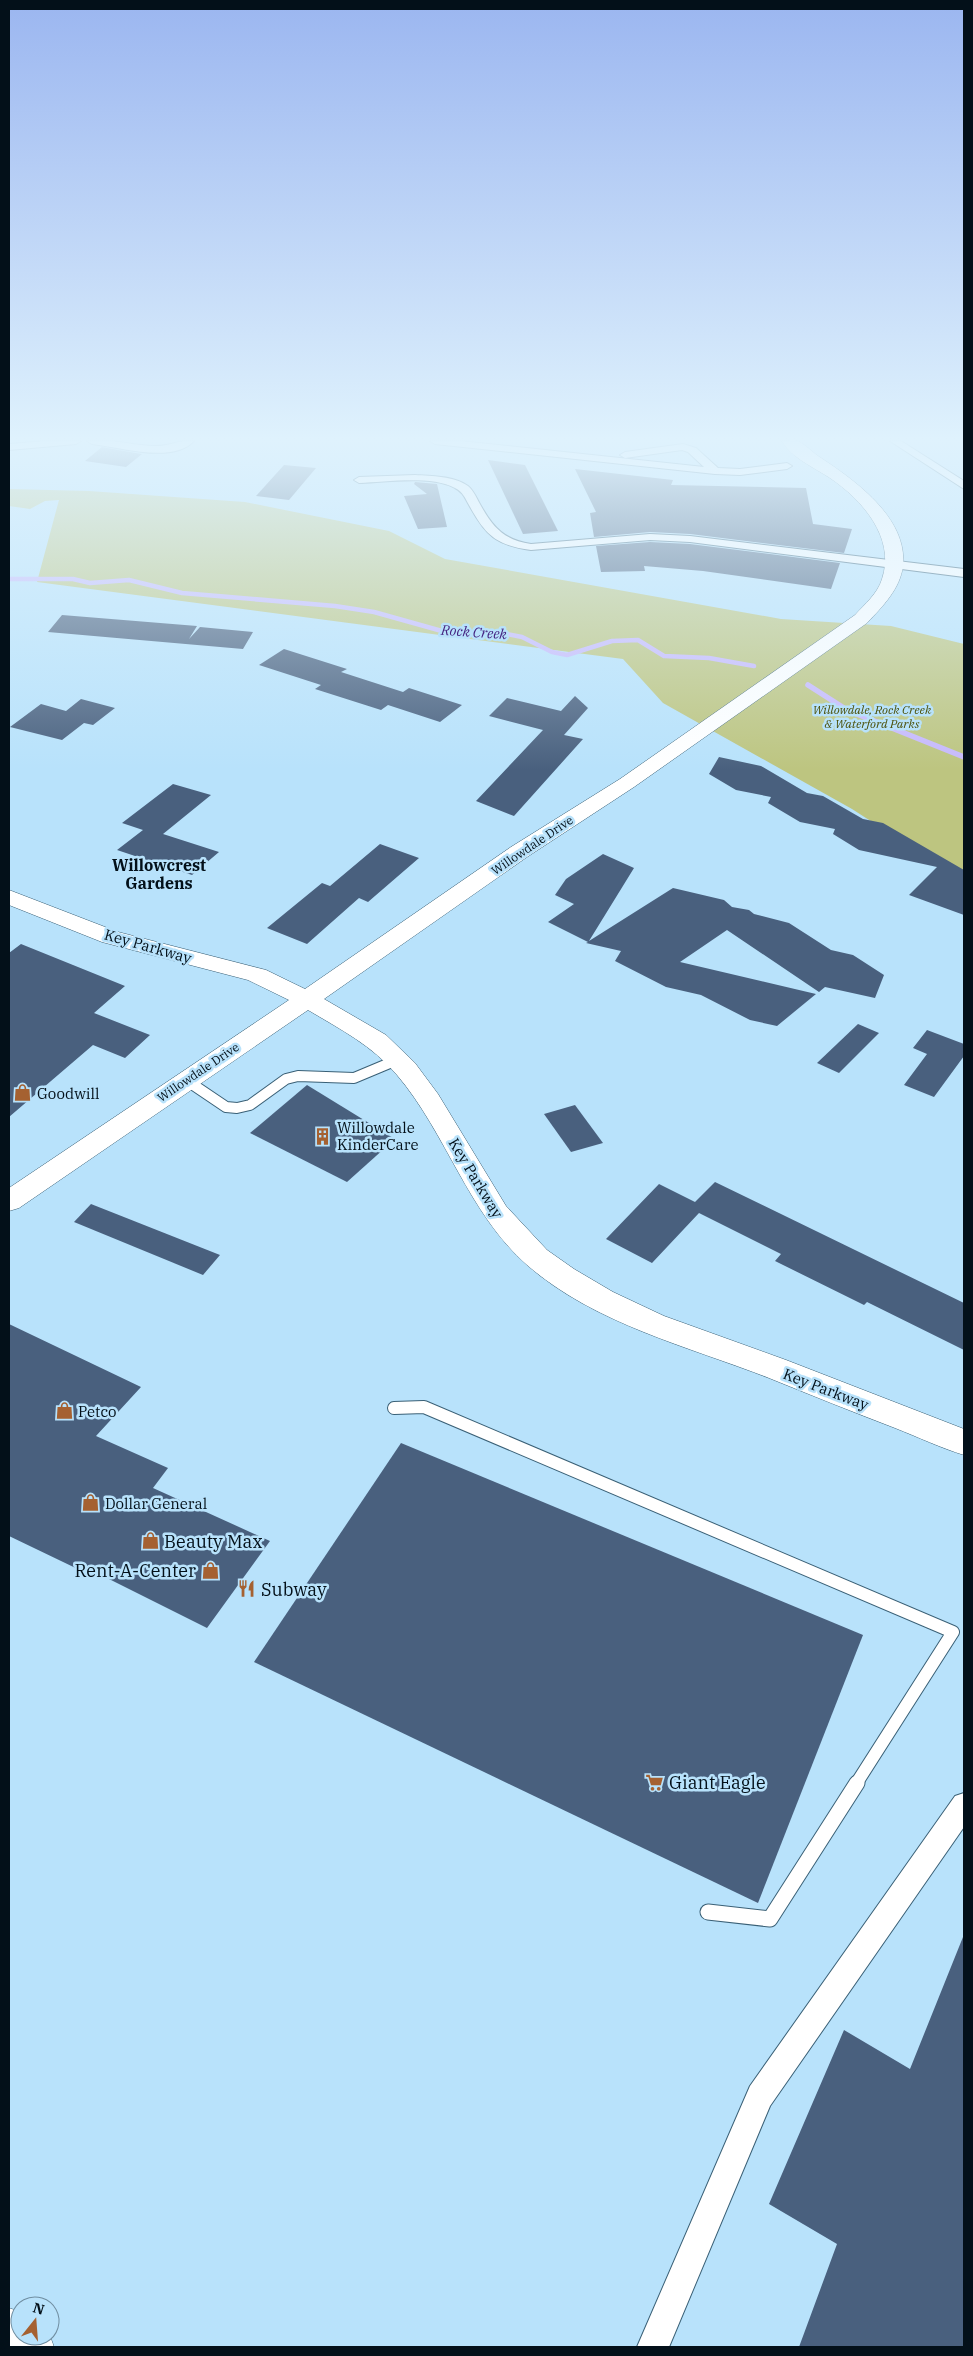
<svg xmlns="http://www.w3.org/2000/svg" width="973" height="2356" font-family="'IBM Plex Serif',serif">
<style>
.green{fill:#bdc580}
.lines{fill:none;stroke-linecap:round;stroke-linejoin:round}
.stream-far1{stroke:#c7b9fc;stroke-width:4.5}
.stream{stroke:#c7b9fc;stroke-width:5.5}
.building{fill:#49607e}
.lane-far2-casing{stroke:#3a6076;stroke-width:12}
.lane-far1-casing{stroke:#3a6076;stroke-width:14}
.lane-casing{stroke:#3a6076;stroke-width:17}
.street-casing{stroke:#3a6076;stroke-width:2}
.secondary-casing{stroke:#3a6076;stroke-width:1}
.primary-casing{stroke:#3a6076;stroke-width:1}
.lane-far2{stroke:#fff;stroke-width:10}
.lane-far1{stroke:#fff;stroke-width:12}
.lane{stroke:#fff;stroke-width:15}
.street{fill:#fff;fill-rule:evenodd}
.secondary{fill:#fff;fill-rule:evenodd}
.primary{fill:#fff;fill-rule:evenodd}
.labels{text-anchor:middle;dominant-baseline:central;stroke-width:5;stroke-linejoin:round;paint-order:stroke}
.far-park-label{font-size:12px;font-style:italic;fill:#4b5009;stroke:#b8e2fb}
.far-street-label{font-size:12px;fill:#031019;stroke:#b8e2fb}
.far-water-label{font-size:14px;font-style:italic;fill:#452481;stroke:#b8e2fb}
.street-label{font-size:15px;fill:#031019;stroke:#b8e2fb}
.poi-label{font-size:15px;fill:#031019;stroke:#b8e2fb;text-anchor:start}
.neighbourhood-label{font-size:16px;font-weight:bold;fill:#031019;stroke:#b8e2fb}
.near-poi-label{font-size:18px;fill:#031019;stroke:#b8e2fb;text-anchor:start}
</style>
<rect width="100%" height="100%" fill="#b8e2fb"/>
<polygon class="green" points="9,489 89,491 245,502 389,531 445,559 781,619 891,626 964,644 964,881 852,809 663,703 623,659 37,582 59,500 45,501 30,509 9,506"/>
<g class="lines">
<polyline class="stream-far1" points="9,579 73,579 90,583 129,580 182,593 335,606 374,612 449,633 502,633 522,637 552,652 567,655 612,641 638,640 664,656 709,658 754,666"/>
<polyline class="stream" points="808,685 847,710 964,757"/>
</g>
<g class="building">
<polygon points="102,447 130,452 142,454 126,467 85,461"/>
<polygon points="488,460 525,465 558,531 523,534"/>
<polygon points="284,465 316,468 289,500 256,496"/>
<polygon points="575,469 673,480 671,485 806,488 813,524 852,529 844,553 690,534 650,532 594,537 590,513 596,512"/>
<polygon points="415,482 437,484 447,527 418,529 404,496 427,494 414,484"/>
<polygon points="650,542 690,544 840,563 831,589 703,571 644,566 645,571 601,572 596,546"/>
<polygon points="62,615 197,626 189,639 200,627 253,632 243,649 48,632"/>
<polygon points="284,649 347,669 341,672 403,692 409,688 462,705 440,722 388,705 381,710 315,689 321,685 259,665"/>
<polygon points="575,696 588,708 564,735 583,739 514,816 476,801 543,730 489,716 507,698 561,711"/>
<polygon points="81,699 115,708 93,725 84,723 62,740 10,727 41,704 66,711"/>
<polygon points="719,757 761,766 807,793 823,796 863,819 883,823 964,870 964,915 909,895 937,867 859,850 833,834 835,829 800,822 768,803 771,797 736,790 709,774"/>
<polygon points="173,784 211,795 163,834 219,852 192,875 117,850 143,830 122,823"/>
<polygon points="380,844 419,858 368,902 359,898 307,944 267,928 322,883 330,886"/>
<polygon points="603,854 634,868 589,941 673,888 724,900 732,907 749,910 754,914 789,923 831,950 853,955 884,975 875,998 825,987 819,992 727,930 680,962 816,994 777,1026 750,1020 701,995 666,987 615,961 621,951 586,943 588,942 548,922 574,904 555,895 566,879"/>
<polygon points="21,944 125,986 94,1013 150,1035 125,1058 93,1045 9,1117 9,953"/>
<polygon points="858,1024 879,1033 839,1073 817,1063"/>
<polygon points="927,1030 964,1044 964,1056 934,1097 904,1085 927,1054 913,1048"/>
<polygon points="307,1085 395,1139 347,1182 250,1133"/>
<polygon points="575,1105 603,1143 571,1152 544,1114"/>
<polygon points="715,1182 964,1303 964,1350 867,1302 864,1305 775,1261 781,1254 699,1213 652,1263 606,1239 659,1184 695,1202"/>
<polygon points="91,1204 220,1255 203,1275 74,1222"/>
<polygon points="9,1324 141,1387 96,1436 168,1468 153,1488 270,1541 207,1628 89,1569 86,1573 9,1536"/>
<polygon points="401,1443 863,1635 758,1903 254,1662"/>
<polygon points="963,1937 964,2347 799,2347 837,2244 769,2204 844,2030 910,2069"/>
</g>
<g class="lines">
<defs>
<polyline id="lane-far2" points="186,1080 226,1107 237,1108 250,1105 286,1079 298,1076 354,1078 397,1060"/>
<polyline id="lane-far1" points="394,1408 424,1407 953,1632 856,1784"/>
<polyline id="lane" points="708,1912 770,1919 857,1783"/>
<g id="street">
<polygon points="46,441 81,441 76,444 9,450 9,444"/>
<path d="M87 441C110 438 133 446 156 446 170 446 181 439 194 441 172 464 120 447 92 444Z"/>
<polygon points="430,441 460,441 704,467 688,452 682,450 625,458 620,455 625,452 683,444 696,448 718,468 740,469 787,463 792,466 787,469 740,475 715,474 435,444"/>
<polygon points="890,441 901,441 964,481 964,489"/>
<path d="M415 475C432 476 454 476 468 486 474 491 477 499 481 506 494 529 505 540 531 544L650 534 690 536 964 569V577L690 542 650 540 531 550C496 545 486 536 469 505 465 498 463 492 455 488 432 475 385 482 359 483L354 480 359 477Z"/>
<polygon points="964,1793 964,1827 770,2106 669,2347 637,2347 750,2086 955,1796"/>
</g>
<path id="secondary" d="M782 441C786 441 793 439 797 441 804 443 812 452 818 456 853 479 908 517 903 566 900 589 883 606 867 623L634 787 527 857 324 999 386 1035 415 1063 438 1094 506 1206 547 1250 574 1269 613 1292 664 1316 786 1360 964 1429V1455C941 1448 918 1437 895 1428 853 1412 811 1395 769 1378 687 1346 595 1324 527 1265 468 1213 447 1134 397 1075 373 1046 340 1029 308 1010L19 1208 9 1211V1188L289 1000 248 980 102 942 9 905V890L118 932 266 970 305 989 511 847 620 779 855 615C865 604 878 593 882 579 896 537 861 499 830 478 815 468 790 457 782 441Z"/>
<polygon id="primary" points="9,2308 20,2312 20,2336 50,2336 54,2347 9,2347"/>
</defs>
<use href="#lane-far2" class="lane-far2-casing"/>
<use href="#lane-far1" class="lane-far1-casing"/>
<use href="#lane" class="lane-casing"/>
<use href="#street" class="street-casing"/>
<use href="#secondary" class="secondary-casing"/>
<use href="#primary" class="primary-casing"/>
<use href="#lane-far2" class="lane-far2"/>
<use href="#lane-far1" class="lane-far1"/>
<use href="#lane" class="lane"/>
<use href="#street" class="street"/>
<use href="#secondary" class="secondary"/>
<use href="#primary" class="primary"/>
</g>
<linearGradient id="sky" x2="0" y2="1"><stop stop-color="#9bb6f0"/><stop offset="0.57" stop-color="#dff2fd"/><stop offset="1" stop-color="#dff2fd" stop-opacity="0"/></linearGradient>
<rect width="973" height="770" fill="url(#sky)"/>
<defs>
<symbol id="shop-bare" viewBox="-9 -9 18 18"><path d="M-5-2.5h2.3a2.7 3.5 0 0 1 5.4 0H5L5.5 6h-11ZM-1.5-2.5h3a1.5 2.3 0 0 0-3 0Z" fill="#a56131" stroke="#b8e2fb" stroke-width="2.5" paint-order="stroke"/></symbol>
<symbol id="building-bare" viewBox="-9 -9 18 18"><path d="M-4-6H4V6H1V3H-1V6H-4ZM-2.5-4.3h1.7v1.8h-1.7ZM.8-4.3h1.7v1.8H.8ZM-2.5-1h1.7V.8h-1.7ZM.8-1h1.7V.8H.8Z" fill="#a56131" stroke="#b8e2fb" stroke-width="2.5" paint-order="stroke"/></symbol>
<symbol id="restaurant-bare" viewBox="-9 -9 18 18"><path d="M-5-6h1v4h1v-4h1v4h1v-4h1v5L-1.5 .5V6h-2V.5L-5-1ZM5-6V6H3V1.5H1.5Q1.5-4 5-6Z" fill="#a56131" stroke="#b8e2fb" stroke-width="2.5" paint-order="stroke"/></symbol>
<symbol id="supermarket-bare" viewBox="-9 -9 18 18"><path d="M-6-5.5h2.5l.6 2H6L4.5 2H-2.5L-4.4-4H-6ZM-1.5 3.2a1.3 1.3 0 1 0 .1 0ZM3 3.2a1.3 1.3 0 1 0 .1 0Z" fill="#a56131" stroke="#b8e2fb" stroke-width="2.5" paint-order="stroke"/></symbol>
</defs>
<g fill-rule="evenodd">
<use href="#shop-bare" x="10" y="1080" width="25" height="25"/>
<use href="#building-bare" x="310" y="1124" width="25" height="25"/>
<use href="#shop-bare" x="52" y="1398" width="25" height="25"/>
<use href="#shop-bare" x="78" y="1490" width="25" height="25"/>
<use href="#shop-bare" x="138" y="1528" width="25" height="25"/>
<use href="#shop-bare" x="198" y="1558" width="25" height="25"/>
<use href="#restaurant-bare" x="234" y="1576" width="25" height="25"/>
<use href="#supermarket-bare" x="642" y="1770" width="25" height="25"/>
</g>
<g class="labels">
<g class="far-park-label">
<text x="872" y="709">Willowdale, Rock Creek<tspan x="872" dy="14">&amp; Waterford Parks</tspan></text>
</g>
<g class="far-street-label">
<text transform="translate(532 845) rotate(-34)">Willowdale Drive</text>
<text transform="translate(198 1072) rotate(-34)">Willowdale Drive</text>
</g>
<g class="far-water-label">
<text transform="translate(474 632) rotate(4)">Rock Creek</text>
</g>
<g class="street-label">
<text transform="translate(148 946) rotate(16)">Key Parkway</text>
<text transform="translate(476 1178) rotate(59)">Key Parkway</text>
<text transform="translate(826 1389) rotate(21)">Key Parkway</text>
</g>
<g class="poi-label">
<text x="37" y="1093">Goodwill</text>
<text x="337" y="1127">Willowdale<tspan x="337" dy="17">KinderCare</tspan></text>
<text x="78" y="1411">Petco</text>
<text x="105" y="1503">Dollar General</text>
</g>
<g class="neighbourhood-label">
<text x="159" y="865">Willowcrest<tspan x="159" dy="18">Gardens</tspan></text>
</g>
<g class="near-poi-label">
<text x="164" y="1541">Beauty Max</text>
<text x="196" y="1570" text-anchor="end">Rent-A-Center</text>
<text x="261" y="1589">Subway</text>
<text x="669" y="1782">Giant Eagle</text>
</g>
</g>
<rect width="973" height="2356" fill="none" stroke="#031019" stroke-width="20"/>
<g transform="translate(35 2321) rotate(17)"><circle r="24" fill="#b8e2fb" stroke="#708ea1"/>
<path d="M0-4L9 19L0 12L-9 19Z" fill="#a56131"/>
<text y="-8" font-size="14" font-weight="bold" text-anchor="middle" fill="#031019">N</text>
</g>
</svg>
